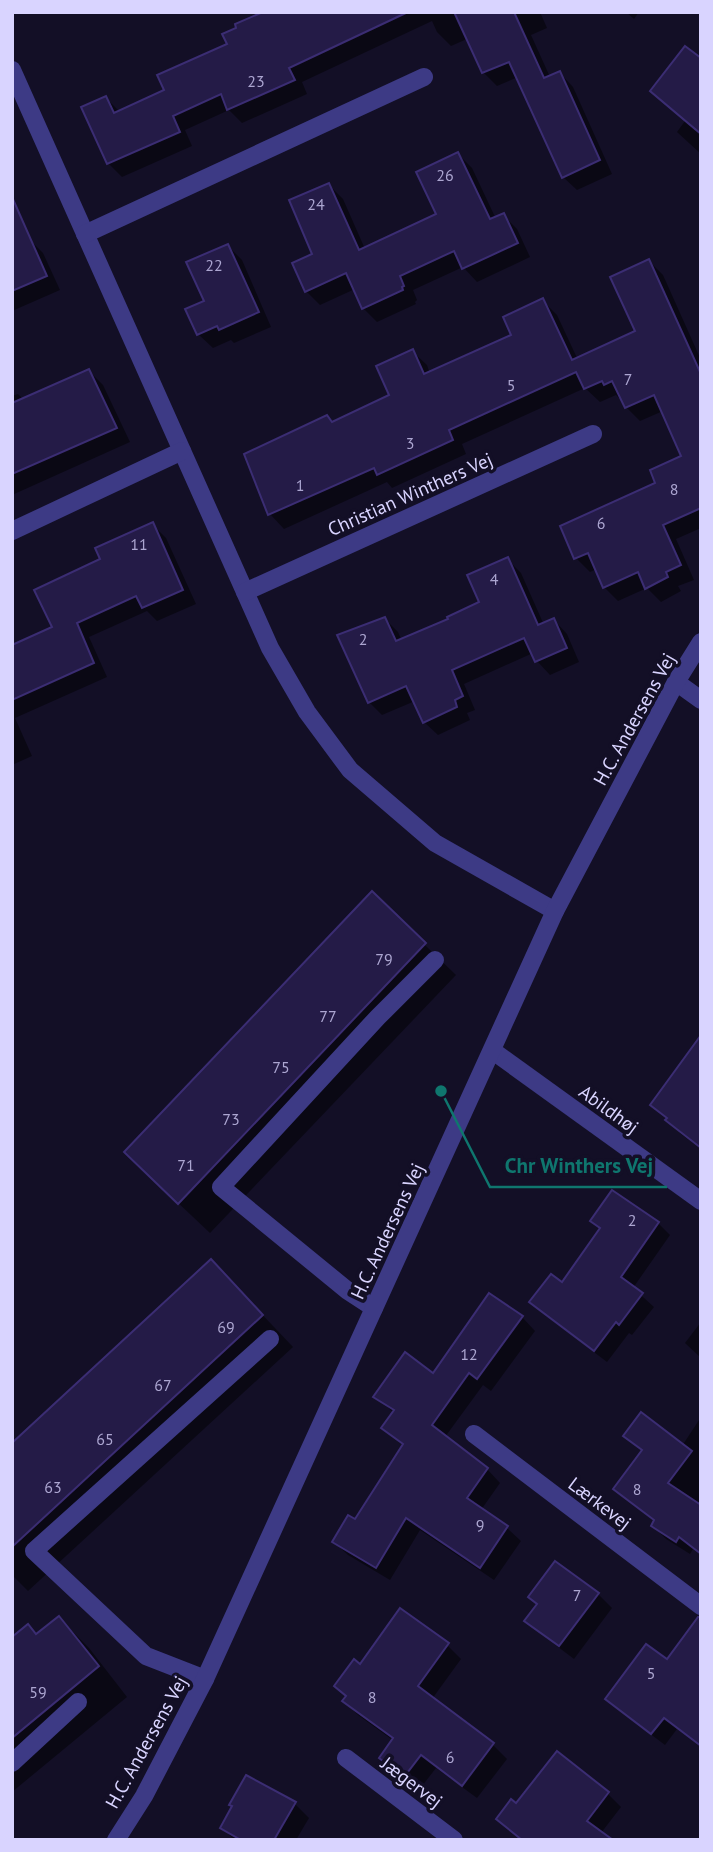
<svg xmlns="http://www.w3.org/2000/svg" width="713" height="1852" font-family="'PT Sans',sans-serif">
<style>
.shadow{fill:#0007}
.building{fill:#241b47;stroke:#3b2d73;stroke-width:2}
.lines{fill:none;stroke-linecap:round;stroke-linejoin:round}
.minor{stroke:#3d3a85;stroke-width:18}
.labels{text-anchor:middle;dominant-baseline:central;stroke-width:7;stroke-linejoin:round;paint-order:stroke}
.number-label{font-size:16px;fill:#aca6d1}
.street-label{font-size:19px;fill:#d9d4ff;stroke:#130f26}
.leader{fill:none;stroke:#0f766e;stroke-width:2.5}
.callout-dot{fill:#0f766e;stroke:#130f26;stroke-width:2.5}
.callout-label{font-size:21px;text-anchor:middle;font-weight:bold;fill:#0f766e;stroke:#130f26;stroke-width:7;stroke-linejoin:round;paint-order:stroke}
</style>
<rect width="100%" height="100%" fill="#130f26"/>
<g class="shadow">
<polygon points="261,12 540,12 547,28 531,35 550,77 560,73 573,87 612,174 577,190 563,177 518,77 497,86 483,72 467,39 451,46 437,32 432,21 302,82 307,94 242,123 229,110 185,130 192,146 122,177 108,163 106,98 120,112 166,91 229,45 262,15"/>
<polygon points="626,12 639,12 634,19"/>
<polygon points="701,61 701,154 677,132 685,121 652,91"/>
<polygon points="458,154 472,168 496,219 503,215 517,229 530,257 477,282 463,267 413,290 417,300 415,302 416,304 377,322 363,308 355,289 320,305 306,291 329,185 343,199 365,249 438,215"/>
<polygon points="29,239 43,253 60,290 12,311 12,247"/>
<polygon points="228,246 242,260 271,327 234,343 231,340 213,348 198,334 206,302"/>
<polygon points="649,261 663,275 701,360 701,528 676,539 694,580 678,586 681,591 661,602 647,588 618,601 604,587 597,569 590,572 576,558 562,527 658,484 683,457 663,411 640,421 626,407 622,397 619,398 616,395 600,402 585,388 462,444 466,454 392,488 387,482 284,529 270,514 246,455 333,423 391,396 412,351 427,365 430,374 514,336 543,301 557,315 578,360 638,332"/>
<polygon points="89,371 103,385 130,442 12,495 12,396 18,394 24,400"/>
<polygon points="152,524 166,538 196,604 157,621 147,611 89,637 107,677 15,718 32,756 12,765 12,647 54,628 102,560"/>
<polygon points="507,559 521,573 544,625 554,620 567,634 579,662 550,675 537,661 533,653 464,684 475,710 467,713 470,720 438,735 424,722 415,701 382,715 369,702 385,619 398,632 402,641 450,620 481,603"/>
<polygon points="372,894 456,975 210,1233 157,1183"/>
<polygon points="701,1043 701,1149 681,1134 653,1105"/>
<polygon points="593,1221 658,1223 670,1235 633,1288 654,1307 632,1335 629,1333 607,1362 544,1314 532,1302 562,1285 601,1229"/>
<polygon points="211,1261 293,1347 28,1591 12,1575 12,1446"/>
<polygon points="522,1317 535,1331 491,1391 483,1385 445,1437 487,1469 500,1483 481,1510 507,1528 521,1541 494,1580 420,1530 390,1580 348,1555 334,1542 355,1521 403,1446 383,1427 394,1413 376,1396 434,1375"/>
<polygon points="701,1322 701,1358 685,1343"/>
<polygon points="701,1417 701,1555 693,1549 690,1554 666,1539 653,1526 655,1522 615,1489 643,1452 626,1436 682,1446"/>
<polygon points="598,1594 612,1608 574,1659 541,1634 527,1620 538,1605"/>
<polygon points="59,1618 89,1648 127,1697 12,1792 12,1639 37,1636"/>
<polygon points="701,1636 701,1747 677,1729 665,1745 620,1711 607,1699 667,1661"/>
<polygon points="447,1645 461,1659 432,1699 493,1745 507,1759 477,1798 436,1768 419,1790 381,1758 394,1741 358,1715 344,1701 361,1666"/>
<polygon points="557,1754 608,1794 621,1807 601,1833 510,1828 510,1831 498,1819 516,1805"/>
<polygon points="295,1804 309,1818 296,1840 234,1840 222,1827"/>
</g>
<g class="building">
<polygon points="263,12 408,12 289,68 295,80 227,110 221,94 173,116 180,132 107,164 81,107 106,96 114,113 164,90 157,75 227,44 222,34 236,28 235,24"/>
<polygon points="454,12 514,12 544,78 560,71 600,160 562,178 509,62 482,73"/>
<polygon points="685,46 701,58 701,134 650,91"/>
<polygon points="458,152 490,219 504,213 518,243 462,269 454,251 400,276 404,286 402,287 403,290 362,309 346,273 305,292 292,263 312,254 289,200 329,183 359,250 436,214 416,172"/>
<polygon points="12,197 47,276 12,291"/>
<polygon points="228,244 259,312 219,330 217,326 197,335 185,309 204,301 186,262"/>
<polygon points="649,259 701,374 701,508 663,525 681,565 666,572 668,577 645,589 638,572 603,588 588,553 574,559 560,526 655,483 650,470 681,456 654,395 625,408 612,381 604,385 602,381 584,389 576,372 449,430 453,440 377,475 374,468 268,515 244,454 327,415 332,422 389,395 376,366 413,349 424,374 511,335 503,317 543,298 572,360 635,331 610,277"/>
<polygon points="89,369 117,428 12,474 12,403"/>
<polygon points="153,522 183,590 142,608 136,596 77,623 94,663 12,700 12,645 52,627 34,590 100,559 95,548"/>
<polygon points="508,557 538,625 554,618 567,648 535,662 524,638 452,670 463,696 455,700 457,707 423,723 406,686 368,703 337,635 385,617 396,641 448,619 447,617 479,602 467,575"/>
<polygon points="372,891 426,943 178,1204 124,1152"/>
<polygon points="701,1035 701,1148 665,1120 667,1118 650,1105"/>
<polygon points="612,1190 659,1222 621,1277 643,1293 619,1325 616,1322 594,1351 529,1302 551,1274 562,1282 600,1228 590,1221"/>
<polygon points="211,1259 263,1315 12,1547 12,1443"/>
<polygon points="489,1293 523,1316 477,1379 469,1373 432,1425 488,1468 467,1498 508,1526 480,1568 406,1518 376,1568 332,1542 348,1515 355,1519 403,1444 381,1428 394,1410 373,1397 405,1352 433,1373"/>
<polygon points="641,1412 692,1451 668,1483 701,1505 701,1554 679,1537 676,1542 651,1526 654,1520 613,1489 642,1450 623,1436"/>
<polygon points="555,1561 599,1593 559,1646 524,1621 537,1604 528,1597"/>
<polygon points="400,1608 449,1643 418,1686 494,1743 462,1786 421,1755 404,1777 379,1758 393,1738 342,1701 346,1696 334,1686 354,1659 360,1664"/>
<polygon points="59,1616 99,1666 12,1738 12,1637 28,1624 36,1634"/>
<polygon points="698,1617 701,1617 701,1746 664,1718 651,1734 605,1699 646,1644 667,1659"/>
<polygon points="557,1751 609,1792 587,1821 613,1840 522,1840 496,1819 511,1799 516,1803"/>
<polygon points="246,1775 296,1802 274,1840 241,1840 220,1828 232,1806 229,1805"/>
</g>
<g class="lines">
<g class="minor">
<polyline points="12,70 270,648 307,712 350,770 435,843 555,911"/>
<polyline points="85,234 424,77"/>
<polyline points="12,531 182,451"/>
<polyline points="245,592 593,434"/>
<polyline points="676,682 701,700"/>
<polyline points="493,1051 701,1201"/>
<polyline points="374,1308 348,1291 221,1187 378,1017 435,960"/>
<polyline points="474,1434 701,1606"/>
<polyline points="205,1679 146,1656 34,1551 270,1339"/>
<polyline points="346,1758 454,1840"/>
<polyline points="12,1763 78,1702"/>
<polyline points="116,1840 144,1796 205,1679 555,911 676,682 701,642"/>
</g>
</g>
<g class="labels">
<g class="number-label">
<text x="256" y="81">23</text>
<text x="445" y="175">26</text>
<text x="316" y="204">24</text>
<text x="214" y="265">22</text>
<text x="628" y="379">7</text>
<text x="511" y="385">5</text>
<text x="410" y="443">3</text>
<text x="300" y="485">1</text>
<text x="674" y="489">8</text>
<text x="601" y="523">6</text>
<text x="139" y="544">11</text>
<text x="494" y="579">4</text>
<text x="363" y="639">2</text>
<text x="384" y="959">79</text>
<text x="328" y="1016">77</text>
<text x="281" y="1067">75</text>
<text x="231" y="1119">73</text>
<text x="186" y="1165">71</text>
<text x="632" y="1220">2</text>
<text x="226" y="1327">69</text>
<text x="469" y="1354">12</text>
<text x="163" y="1385">67</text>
<text x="105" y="1439">65</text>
<text x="53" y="1487">63</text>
<text x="637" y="1489">8</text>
<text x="480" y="1525">9</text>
<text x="577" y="1595">7</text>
<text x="651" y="1673">5</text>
<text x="38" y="1692">59</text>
<text x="372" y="1697">8</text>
<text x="450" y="1757">6</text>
</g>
<g class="street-label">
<text transform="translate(410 494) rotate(-24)">Christian Winthers Vej</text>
<text transform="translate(634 719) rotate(-61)">H.C. Andersens Vej</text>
<text transform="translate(609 1109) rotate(36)">Abildhøj</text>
<text transform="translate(387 1231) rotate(-65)">H.C. Andersens Vej</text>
<text transform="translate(600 1503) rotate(37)">Lærkevej</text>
<text transform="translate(146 1742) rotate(-61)">H.C. Andersens Vej</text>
<text transform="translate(412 1782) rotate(37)">Jægervej</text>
</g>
</g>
<path class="leader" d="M441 1091L490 1187H667"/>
<circle class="callout-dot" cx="441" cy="1091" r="7"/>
<g class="callout-label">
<text x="579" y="1173">Chr Winthers Vej</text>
</g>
<rect width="713" height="1852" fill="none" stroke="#d9d4ff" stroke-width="28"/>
</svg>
